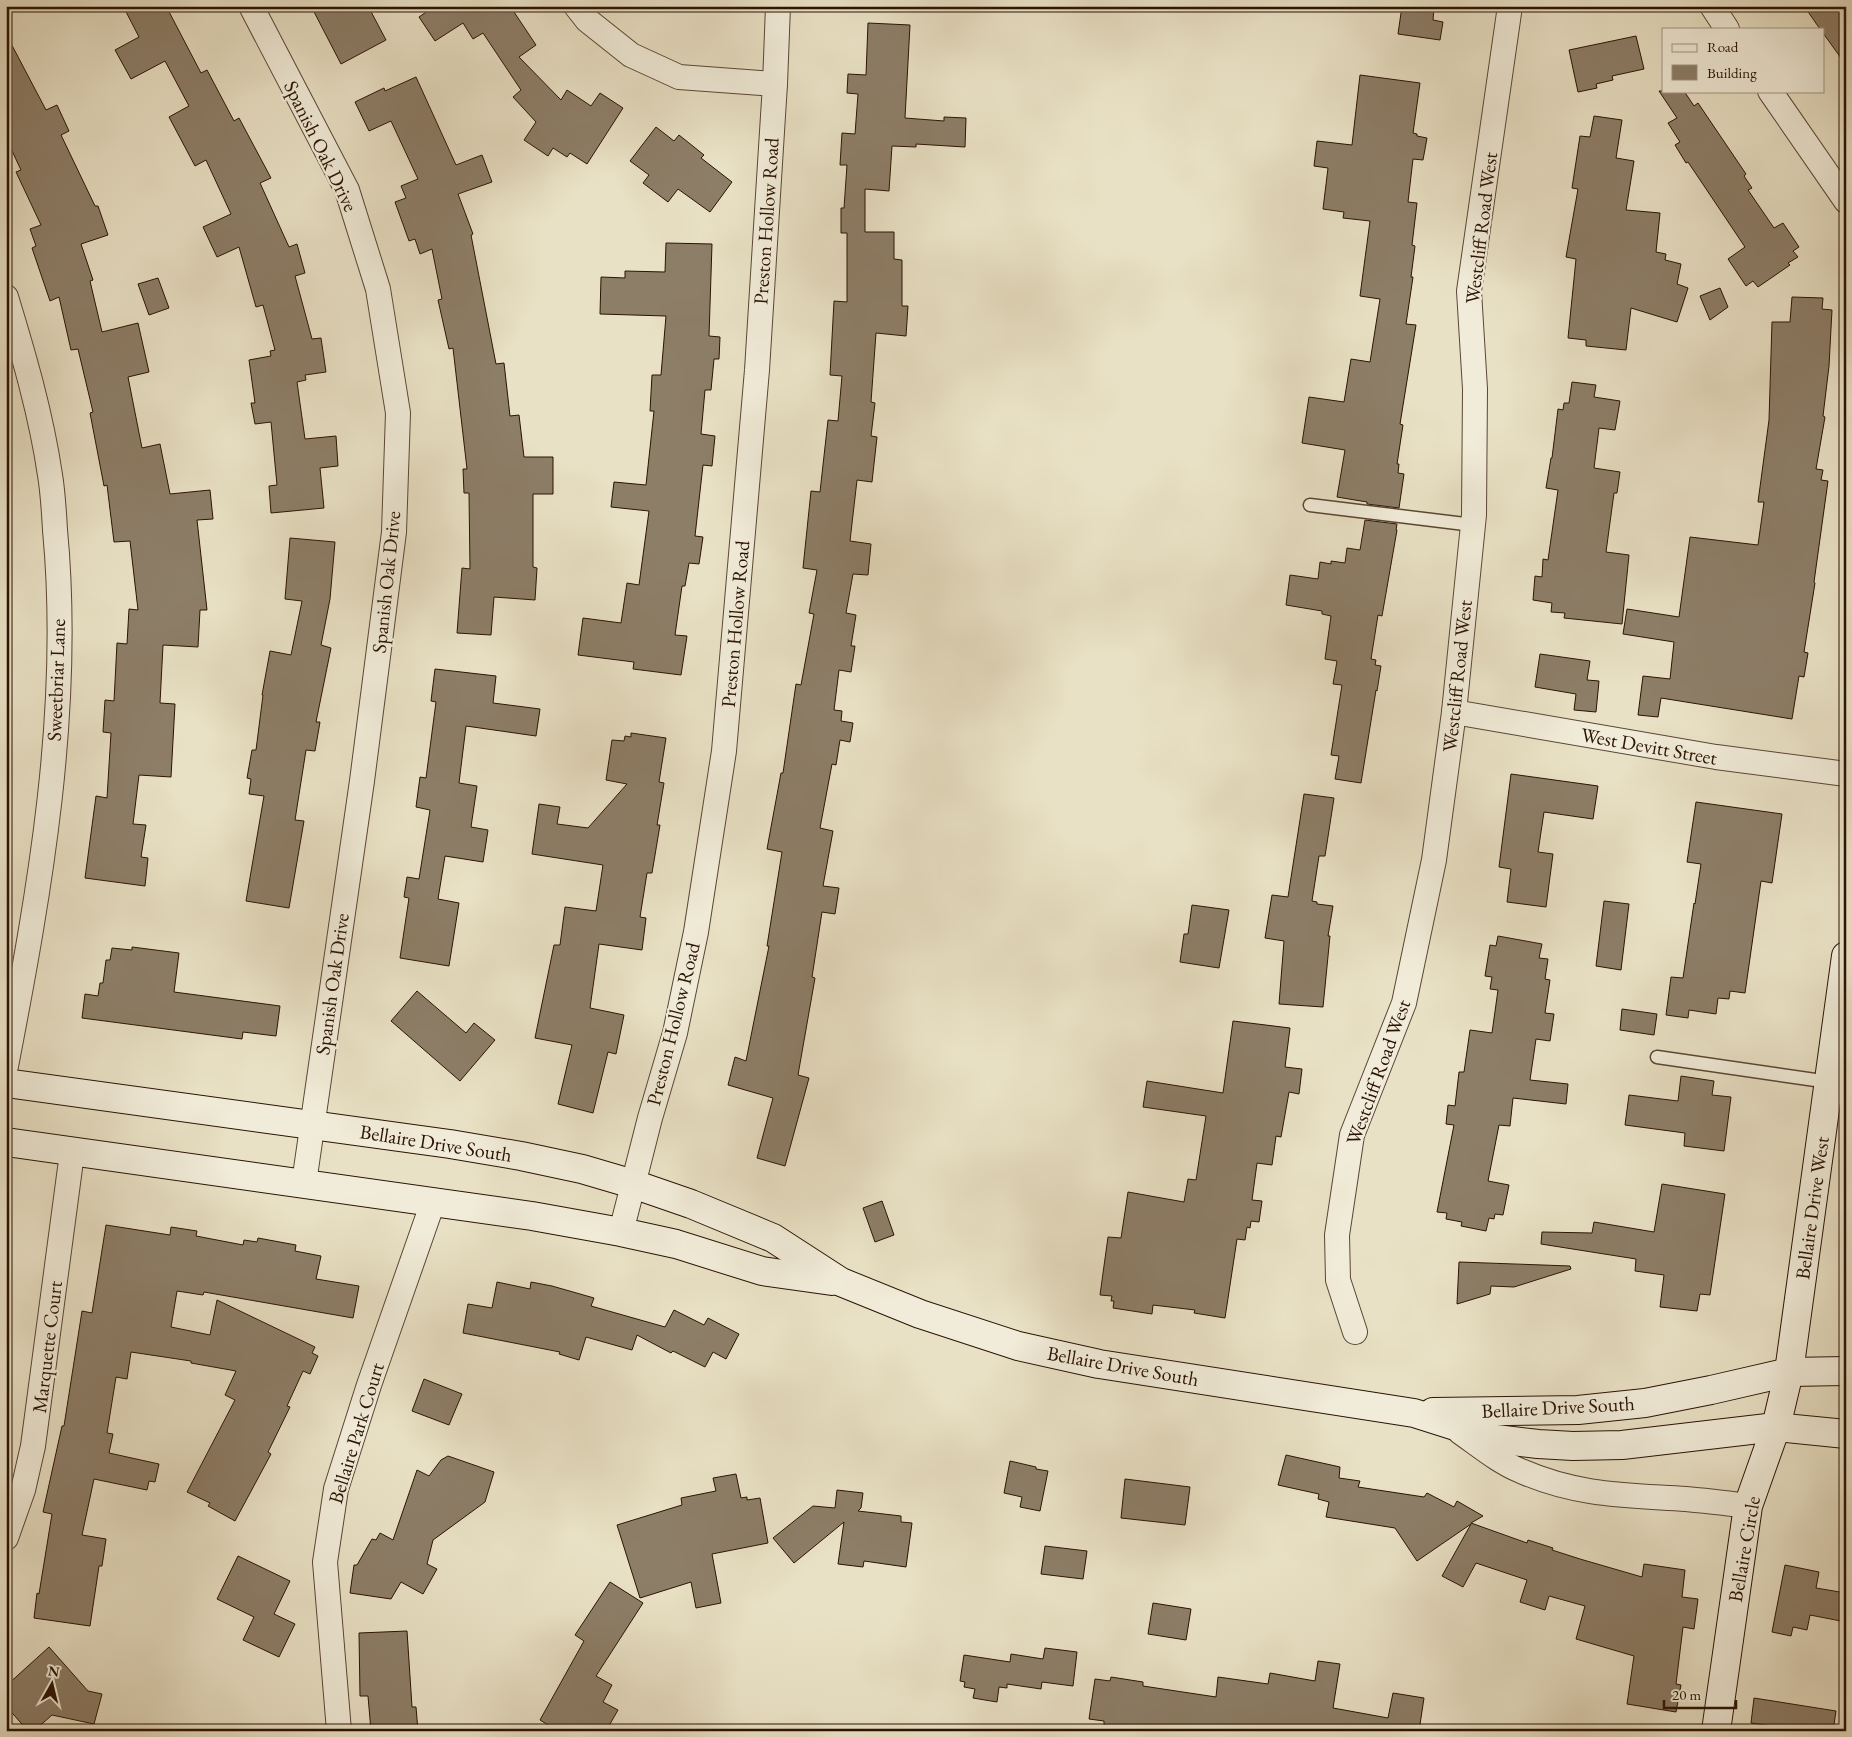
<svg xmlns="http://www.w3.org/2000/svg" width="1852" height="1737" font-family="'EB Garamond',serif">
<style>
.building{fill:#8d7e68;stroke:#2a1303}
.lines{fill:none;stroke-linecap:round;stroke-linejoin:round}
.lane-casing{stroke:#5a4634;stroke-width:15}
.street-casing{stroke:#5a4634;stroke-width:26}
.secondary-casing{stroke:#2a1303;stroke-width:30}
.path{stroke:#2a1303;stroke-width:3;stroke-dasharray:4 2.5;stroke-linecap:butt}
.lane{stroke:#f1ecd9;stroke-width:12}
.street{stroke:#f1ecd9;stroke-width:24}
.secondary{stroke:#f1ecd9;stroke-width:28}
.labels{text-anchor:middle;dominant-baseline:central;stroke-width:4.5;stroke-linejoin:round;paint-order:stroke}
.street-label{font-size:20px;fill:#2a1303;stroke:#f1ecd9}
</style>
<rect width="100%" height="100%" fill="#e9e1c5"/>
<filter id="stains"><feTurbulence type="fractalNoise" baseFrequency=".004" numOctaves="4"/><feColorMatrix values="0 0 0 0 .2 0 0 0 0 .09 0 0 0 0 .02 0 0 0 .5 -.17"/></filter>
<radialGradient id="worn" r=".72"><stop offset=".6" stop-color="#630" stop-opacity="0"/><stop offset="1" stop-color="#630" stop-opacity=".3"/></radialGradient>
<g class="building">
<polygon points="123,6 166,6 201,73 207,70 234,121 239,118 271,178 260,183 289,247 297,244 305,273 295,276 312,339 321,338 326,372 305,375 306,380 297,382 305,439 336,436 338,466 320,468 324,508 271,513 269,486 277,485 271,422 255,424 251,403 255,403 249,360 271,356 270,351 275,350 263,305 256,307 239,247 217,257 203,227 231,214 206,160 195,166 169,117 189,106 165,61 131,79 115,50 139,37"/>
<polygon points="311,6 368,6 386,40 341,64"/>
<polygon points="435,6 510,6 536,45 519,57 561,100 567,90 591,106 600,93 623,108 587,164 570,153 567,157 553,148 548,156 524,140 536,122 513,97 521,90 483,33 473,39 463,23 435,41 419,17"/>
<polygon points="1402,6 1431,6 1431,8 1434,8 1433,20 1443,22 1440,40 1398,34"/>
<polygon points="1804,6 1846,6 1846,65 1823,33 1823,29 1820,29"/>
<polygon points="868,23 910,25 905,118 944,121 944,117 966,118 965,147 916,144 916,147 892,146 889,191 865,189 865,232 894,232 894,259 902,260 902,306 908,306 906,336 876,333 871,402 875,403 871,436 877,437 872,482 857,480 850,541 871,544 868,575 853,574 846,613 856,615 851,646 855,646 851,672 839,670 834,710 842,711 841,721 853,723 850,742 840,740 836,765 832,764 820,828 833,831 823,886 839,888 835,914 822,912 812,977 815,978 798,1075 809,1078 785,1166 757,1158 773,1098 728,1085 735,1057 746,1061 769,946 767,946 782,852 767,849 781,773 783,773 796,684 801,685 814,614 809,613 817,570 803,568 811,491 820,492 828,420 838,421 842,376 830,375 834,301 847,302 847,233 841,233 841,208 844,208 847,165 840,165 842,133 855,134 858,94 847,93 848,74 866,75"/>
<polygon points="6,34 46,110 57,105 69,131 61,135 95,206 98,206 108,235 81,244 93,280 90,281 102,332 138,323 149,372 128,377 142,448 160,444 170,494 210,490 213,519 197,520 207,610 200,610 198,647 163,645 160,703 175,704 171,777 139,775 133,824 146,825 141,857 148,858 145,886 85,878 96,796 107,798 111,733 103,732 105,700 114,701 117,643 127,644 129,609 138,610 130,541 114,542 107,485 104,486 90,413 93,412 78,349 71,350 59,297 50,301 32,248 36,246 30,229 41,225 16,172 21,170 6,138"/>
<polygon points="1636,36 1644,69 1612,76 1613,80 1596,84 1597,88 1578,92 1569,50"/>
<polygon points="1360,75 1420,83 1413,133 1417,134 1417,136 1427,138 1423,160 1413,159 1408,202 1417,203 1412,245 1415,246 1411,277 1413,277 1406,324 1416,325 1400,424 1403,425 1397,464 1399,464 1398,473 1404,474 1399,508 1367,504 1367,502 1337,497 1345,450 1302,443 1309,397 1344,402 1351,359 1370,362 1380,299 1360,296 1370,221 1343,218 1344,212 1323,209 1328,168 1314,166 1317,141 1352,145"/>
<polygon points="416,77 456,165 482,155 492,182 458,194 473,234 471,235 496,364 504,363 510,416 519,415 524,457 553,457 553,494 533,494 533,567 537,568 535,600 494,597 491,635 457,633 462,568 470,569 469,493 464,493 463,469 467,469 453,348 449,349 438,300 442,299 432,249 420,254 415,239 409,241 395,202 406,198 401,186 418,179 391,121 369,131 355,102 384,88 385,91"/>
<polygon points="1659,91 1684,91 1694,106 1698,103 1746,174 1744,176 1752,188 1748,190 1774,228 1783,223 1799,247 1793,251 1798,257 1788,263 1790,265 1758,287 1753,281 1746,286 1728,259 1745,247 1688,162 1686,163 1675,145 1680,142 1668,123 1677,118"/>
<polygon points="1594,116 1622,120 1616,158 1634,161 1626,210 1660,213 1656,252 1666,254 1665,260 1681,264 1677,284 1688,288 1677,322 1631,308 1626,350 1586,346 1586,340 1568,338 1576,259 1566,257 1578,189 1572,188 1580,136 1590,137"/>
<polygon points="656,127 674,141 679,135 704,155 701,158 732,182 710,212 678,189 668,202 643,183 649,175 630,161"/>
<polygon points="666,243 712,244 709,336 720,337 719,359 714,359 711,390 705,390 701,434 715,436 712,466 703,465 695,536 703,537 699,564 689,563 685,586 682,586 675,635 687,636 681,675 633,669 634,662 578,655 583,618 621,623 627,583 639,585 649,511 611,507 614,482 646,485 654,411 650,411 652,375 661,375 666,316 600,314 601,277 625,278 625,271 665,272"/>
<polygon points="158,278 169,308 149,315 138,284"/>
<polygon points="1720,288 1728,307 1710,320 1700,296"/>
<polygon points="1792,297 1823,298 1822,309 1832,310 1829,366 1823,416 1825,417 1816,469 1823,470 1821,480 1828,481 1814,582 1815,583 1804,652 1808,653 1804,677 1799,676 1792,719 1661,698 1658,717 1638,715 1643,676 1670,679 1674,642 1623,634 1627,609 1679,617 1690,537 1758,545 1764,502 1758,502 1769,420 1772,322 1790,322"/>
<polygon points="1572,382 1596,385 1594,397 1620,401 1615,430 1599,428 1594,468 1620,472 1617,493 1614,493 1606,552 1629,555 1622,624 1564,618 1565,613 1551,612 1552,603 1533,600 1535,576 1542,577 1543,559 1548,560 1558,490 1546,488 1551,458 1552,458 1558,409 1563,410 1564,403 1569,403"/>
<polygon points="1365,520 1397,524 1396,530 1397,530 1382,616 1378,615 1371,659 1376,660 1375,665 1381,666 1377,691 1376,690 1361,783 1335,779 1339,756 1331,755 1342,685 1333,684 1337,661 1325,659 1331,616 1322,614 1322,611 1286,605 1290,575 1318,579 1320,562 1331,564 1331,561 1345,563 1347,548 1360,550"/>
<polygon points="290,538 335,542 330,599 321,645 331,648 316,722 320,722 315,751 306,750 295,820 304,821 289,908 246,901 264,796 249,794 251,779 247,778 252,750 256,750 263,695 262,695 270,651 291,655 302,601 285,599"/>
<polygon points="1540,654 1590,661 1587,680 1599,681 1596,712 1574,710 1576,694 1535,687"/>
<polygon points="435,669 496,676 493,703 540,709 536,736 466,726 459,783 477,786 471,827 488,830 483,862 445,856 438,899 459,903 449,966 400,958 409,898 404,897 407,877 419,879 430,810 416,807 420,777 426,778 436,702 431,701"/>
<polygon points="631,733 666,738 659,782 664,783 657,825 660,825 652,873 647,873 640,917 646,918 642,950 599,944 590,1008 624,1015 616,1054 608,1052 593,1113 558,1104 572,1045 535,1038 554,945 560,945 565,907 596,911 603,865 532,854 539,804 560,807 557,824 588,828 627,784 606,780 612,740 624,741 625,736 631,737"/>
<polygon points="1511,774 1598,786 1593,819 1544,812 1538,852 1553,854 1546,907 1507,902 1511,869 1499,867"/>
<polygon points="1304,794 1334,798 1325,856 1319,856 1312,901 1317,902 1317,904 1333,906 1328,936 1330,936 1323,1007 1279,1004 1284,941 1265,938 1272,895 1288,897"/>
<polygon points="1696,802 1782,814 1772,883 1761,881 1745,993 1730,991 1729,999 1718,998 1716,1014 1689,1010 1688,1018 1666,1015 1671,977 1683,978 1694,903 1695,904 1701,864 1687,862"/>
<polygon points="1604,901 1629,904 1621,970 1596,966"/>
<polygon points="1192,905 1229,910 1219,968 1180,962 1184,934 1188,934"/>
<polygon points="1498,936 1542,944 1539,958 1548,959 1545,979 1550,980 1545,1013 1554,1014 1550,1041 1536,1039 1530,1080 1568,1084 1566,1104 1513,1098 1510,1126 1499,1125 1488,1181 1509,1185 1503,1215 1495,1214 1494,1219 1489,1218 1486,1231 1461,1226 1462,1222 1446,1219 1447,1213 1437,1212 1454,1125 1446,1124 1448,1105 1455,1106 1459,1072 1464,1072 1470,1030 1492,1033 1498,990 1490,989 1492,977 1485,976 1490,945 1496,946"/>
<polygon points="132,947 179,953 174,992 280,1006 276,1036 243,1032 242,1039 82,1018 85,994 98,996 100,983 103,983 106,960 110,960 112,948 132,950"/>
<polygon points="417,991 466,1033 474,1023 495,1040 460,1081 391,1021"/>
<polygon points="1622,1009 1657,1014 1654,1035 1620,1030"/>
<polygon points="1233,1021 1290,1028 1285,1067 1302,1069 1299,1094 1289,1092 1281,1137 1276,1136 1272,1165 1257,1163 1252,1200 1262,1201 1259,1222 1251,1221 1250,1228 1247,1227 1245,1240 1237,1239 1225,1318 1194,1313 1195,1310 1153,1305 1152,1314 1113,1308 1114,1301 1111,1301 1112,1296 1100,1295 1108,1237 1121,1238 1128,1192 1184,1202 1188,1179 1196,1180 1206,1116 1143,1107 1147,1081 1223,1093"/>
<polygon points="1681,1076 1714,1081 1712,1095 1731,1097 1724,1151 1684,1146 1685,1133 1625,1125 1629,1095 1678,1101"/>
<polygon points="1662,1184 1725,1194 1710,1295 1700,1294 1697,1311 1660,1307 1664,1275 1635,1271 1636,1259 1541,1244 1542,1232 1592,1233 1594,1222 1654,1232"/>
<polygon points="882,1201 894,1235 875,1242 863,1208"/>
<polygon points="106,1225 170,1235 171,1227 197,1231 196,1236 243,1245 244,1240 257,1242 258,1238 296,1245 295,1251 321,1256 316,1279 359,1286 353,1318 204,1292 203,1295 177,1291 171,1327 210,1335 217,1300 315,1347 312,1353 318,1356 310,1374 303,1371 287,1406 290,1407 268,1452 271,1454 235,1521 208,1506 210,1503 187,1492 235,1400 225,1395 236,1371 191,1363 191,1361 131,1352 127,1379 116,1377 107,1433 113,1434 109,1453 159,1464 155,1482 149,1481 147,1490 94,1479 82,1535 106,1539 102,1566 99,1566 90,1626 34,1618 37,1593 39,1594 52,1514 43,1512 62,1426 64,1426 82,1311 92,1313"/>
<polygon points="1459,1262 1570,1266 1571,1269 1514,1287 1491,1286 1490,1294 1457,1304"/>
<polygon points="497,1282 530,1289 531,1282 552,1286 594,1298 591,1306 665,1327 674,1310 704,1325 708,1318 739,1334 726,1359 713,1352 705,1367 673,1351 671,1353 637,1335 632,1350 586,1337 579,1360 559,1354 560,1352 463,1333 468,1304 492,1308"/>
<polygon points="424,1379 462,1394 449,1425 412,1411"/>
<polygon points="1286,1455 1340,1467 1339,1478 1360,1481 1358,1487 1424,1497 1427,1493 1454,1507 1457,1501 1483,1516 1471,1523 1527,1543 1528,1540 1553,1548 1552,1550 1580,1559 1642,1577 1644,1564 1685,1570 1682,1597 1698,1599 1694,1629 1683,1627 1676,1684 1681,1685 1676,1712 1627,1704 1634,1656 1576,1639 1585,1606 1549,1596 1545,1610 1520,1602 1527,1580 1476,1563 1463,1587 1442,1576 1471,1524 1417,1561 1395,1528 1326,1517 1329,1502 1318,1499 1319,1494 1278,1485"/>
<polygon points="448,1456 494,1472 485,1502 433,1540 427,1564 437,1569 423,1594 401,1582 391,1599 350,1593 354,1565 357,1565 372,1539 376,1540 380,1533 393,1540 417,1470 429,1476 441,1460"/>
<polygon points="1010,1461 1036,1467 1036,1469 1048,1471 1040,1511 1020,1507 1022,1497 1004,1493"/>
<polygon points="736,1474 741,1498 747,1497 747,1500 760,1498 768,1543 712,1554 721,1603 696,1608 691,1582 640,1598 617,1525 682,1505 681,1498 716,1491 713,1478"/>
<polygon points="1125,1479 1190,1487 1185,1525 1121,1518"/>
<polygon points="837,1490 863,1493 861,1508 858,1511 901,1516 901,1522 912,1523 906,1567 864,1561 863,1567 838,1564 844,1522 794,1563 773,1538 813,1506 835,1508"/>
<polygon points="1045,1546 1087,1551 1083,1579 1041,1574"/>
<polygon points="238,1556 290,1581 274,1614 295,1624 279,1657 243,1640 254,1617 217,1599"/>
<polygon points="1785,1565 1819,1572 1816,1588 1846,1593 1846,1622 1810,1615 1807,1630 1793,1627 1791,1636 1772,1632"/>
<polygon points="610,1582 643,1603 596,1676 612,1685 603,1702 618,1710 606,1731 558,1731 540,1720 584,1641 575,1635"/>
<polygon points="1153,1603 1191,1609 1186,1640 1148,1634"/>
<polygon points="407,1631 412,1707 416,1707 418,1731 371,1731 368,1696 360,1696 359,1633"/>
<polygon points="49,1647 88,1691 102,1694 94,1724 52,1715 34,1731 28,1731 6,1706 6,1686"/>
<polygon points="1045,1648 1077,1652 1073,1686 1042,1682 1041,1689 1007,1684 1007,1688 999,1687 997,1702 973,1698 975,1689 964,1687 965,1682 960,1681 964,1655 1010,1662 1011,1654 1043,1659"/>
<polygon points="1318,1661 1340,1664 1333,1708 1388,1718 1393,1693 1424,1698 1419,1731 1159,1731 1134,1727 1134,1730 1104,1725 1104,1721 1089,1719 1095,1679 1110,1681 1111,1677 1143,1682 1143,1686 1216,1697 1218,1677 1268,1684 1270,1673 1315,1681"/>
<polygon points="1754,1698 1836,1711 1833,1731 1807,1731 1751,1723"/>
</g>
<g class="lines">
<defs>
<g id="lane">
<polyline points="1310,505 1473,525"/>
<polyline points="1657,1057 1829,1082"/>
</g>
<g id="street">
<polyline points="251,6 347,190 378,289 398,413 394,532 362,781 304,1183"/>
<polyline points="576,6 587,20 631,55 679,77 775,84"/>
<polyline points="1712,6 1727,29"/>
<polyline points="1770,91 1846,201"/>
<path d="M6 297C24 356 41 414 50 475 53 493 54 512 55 530 72 709 40 890 6 1066"/>
<polyline points="1454,712 1716,757 1846,774"/>
<polyline points="621,1232 650,1118 675,1033 696,932 724,751 757,370 775,84 778,6"/>
<polyline points="1355,1332 1338,1280 1337,1235 1352,1135 1404,1003 1434,860 1454,712 1474,515 1475,389 1469,291 1510,6"/>
<path d="M1460 1432C1480 1446 1499 1462 1521 1471 1578 1496 1626 1495 1686 1499 1707 1501 1727 1503 1748 1506"/>
<polyline points="6,1538 23,1490 33,1446 72,1153"/>
<polyline points="339,1731 325,1562 336,1489 369,1385 433,1202"/>
</g>
<g id="secondary">
<polyline points="6,1083 450,1144 521,1156 582,1169 633,1184 691,1204 773,1238 841,1282 920,1314 1018,1346 1099,1364 1414,1413 1496,1439 1538,1444 1573,1446 1622,1445 1776,1427 1846,1434"/>
<polyline points="6,1142 532,1216 621,1232 676,1244 762,1271 832,1281"/>
<polyline points="1433,1412 1578,1410 1645,1403 1711,1390 1789,1372 1846,1371"/>
<polyline points="1716,1731 1748,1506 1776,1427 1789,1372 1846,956"/>
</g>
</defs>
<use href="#lane" class="lane-casing"/>
<use href="#street" class="street-casing"/>
<use href="#secondary" class="secondary-casing"/>
<polyline class="path" points="1846,1183 1842,1242 1846,1248"/>
<use href="#lane" class="lane"/>
<use href="#street" class="street"/>
<use href="#secondary" class="secondary"/>
</g>
<g class="labels">
<g class="street-label">
<text transform="translate(321 146) rotate(64)">Spanish Oak Drive</text>
<text transform="translate(766 221) rotate(-86)">Preston Hollow Road</text>
<text transform="translate(1481 228) rotate(-83)">Westcliff Road West</text>
<text transform="translate(386 582) rotate(-84)">Spanish Oak Drive</text>
<text transform="translate(735 624) rotate(-85)">Preston Hollow Road</text>
<text transform="translate(1457 676) rotate(-84)">Westcliff Road West</text>
<text transform="translate(56 680) rotate(-88)">Sweetbriar Lane</text>
<text transform="translate(1649 746) rotate(10)">West Devitt Street</text>
<text transform="translate(332 984) rotate(-82)">Spanish Oak Drive</text>
<text transform="translate(673 1024) rotate(-76)">Preston Hollow Road</text>
<text transform="translate(1378 1072) rotate(-70)">Westcliff Road West</text>
<text transform="translate(436 1143) rotate(9)">Bellaire Drive South</text>
<text transform="translate(1812 1208) rotate(-82)">Bellaire Drive West</text>
<text transform="translate(47 1347) rotate(-83)">Marquette Court</text>
<text transform="translate(1123 1366) rotate(10)">Bellaire Drive South</text>
<text transform="translate(1558 1407) rotate(-3)">Bellaire Drive South</text>
<text transform="translate(356 1433) rotate(-73)">Bellaire Park Court</text>
<text transform="translate(1744 1549) rotate(-80)">Bellaire Circle</text>
</g>
</g>
<rect width="1852" height="1737" fill="none" stroke="#e9e1c5" stroke-width="25"/>
<rect x="8" y="8" width="1837" height="1722" fill="none" stroke="#2a1303" stroke-width="2.5"/>
<rect x="12" y="12" width="1827" height="1712" fill="none" stroke="#2a1303"/>
<rect x="1662" y="28" width="162" height="65" fill="#f1ecd9" stroke="#a19583"/>
<rect x="1672" y="44" width="25" height="8" fill="#f1ecd9" stroke="#a19583"/>
<text x="1707" y="52" font-size="15" fill="#2a1303">Road</text>
<rect x="1672" y="65" width="25" height="15" fill="#8d7e68" stroke="#a19583"/>
<text x="1707" y="78" font-size="15" fill="#2a1303">Building</text>
<g transform="translate(52 1684) rotate(8)" stroke="#f1ecd9" stroke-width="4" paint-order="stroke">
<path d="M0-4L9 19L0 12L-9 19Z" fill="#2a1303"/>
<text y="-8" font-size="14" font-weight="bold" text-anchor="middle" fill="#2a1303">N</text>
</g>
<path d="M1664 1700v8h72v-8" fill="none" stroke="#2a1303" stroke-width="2.5"/>
<text x="1672" y="1700" font-size="15" fill="#2a1303" stroke="#f1ecd9" stroke-width="4" paint-order="stroke">20 m</text>
<rect width="100%" height="100%" filter="url(#stains)"/>
<rect width="100%" height="100%" fill="url(#worn)"/>
</svg>
